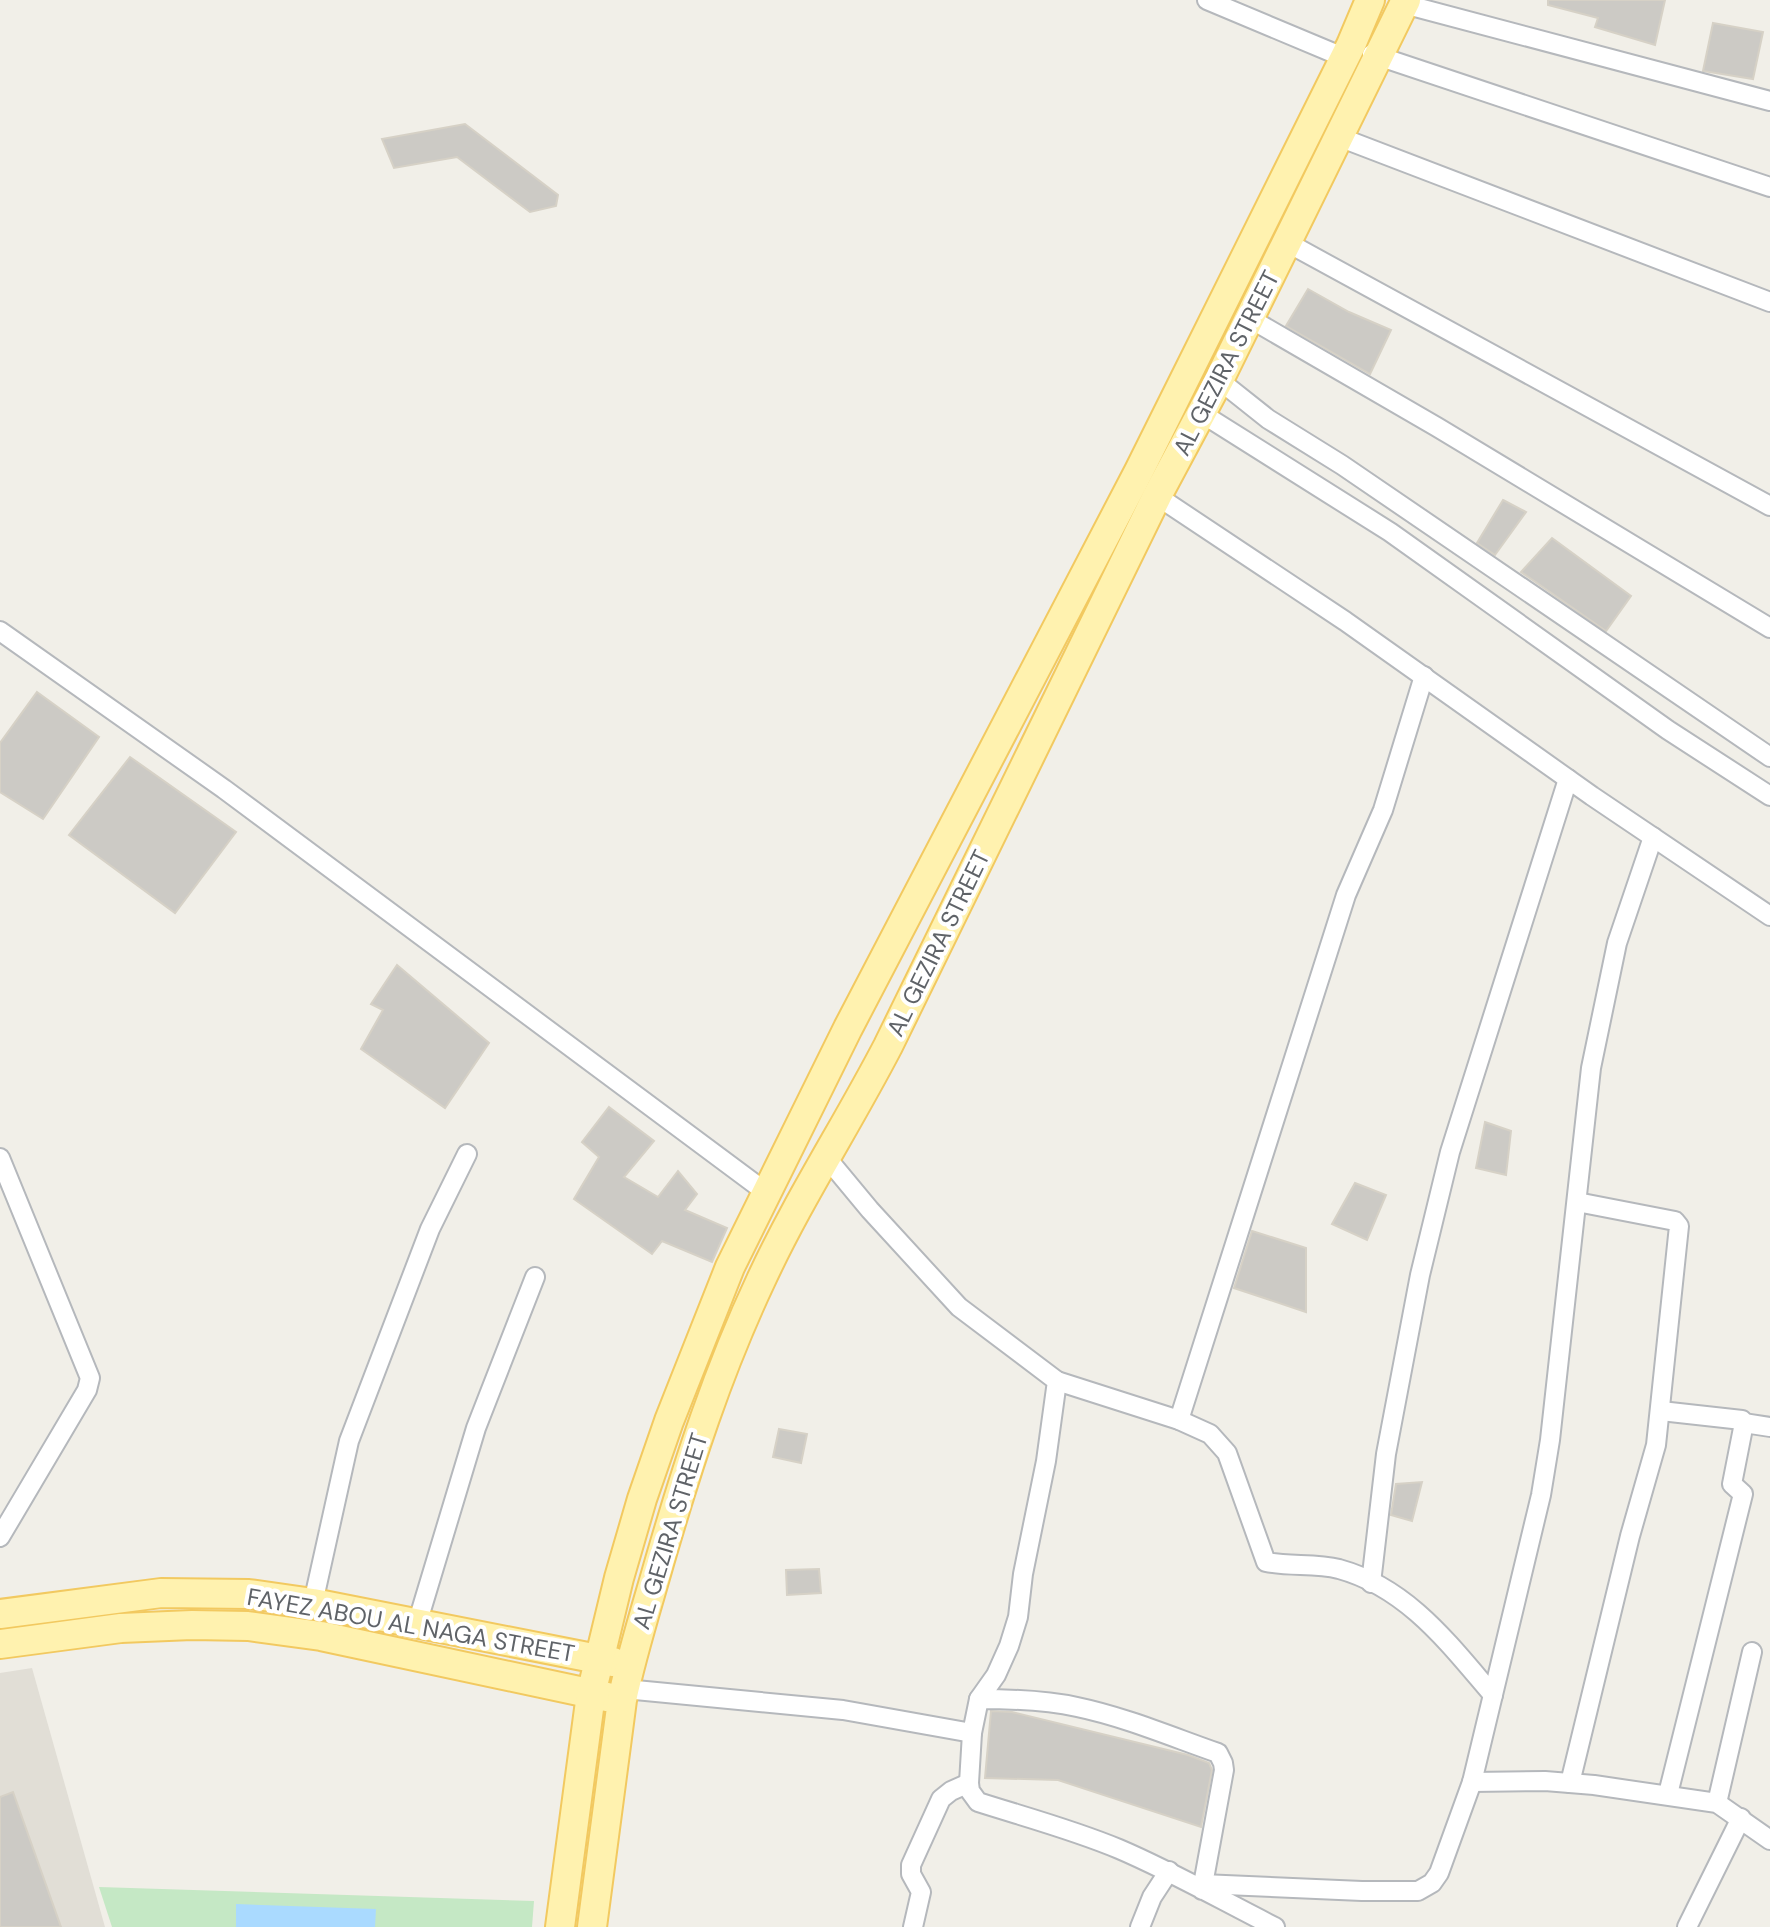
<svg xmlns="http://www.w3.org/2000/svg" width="1770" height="1927" font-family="'DM Sans',sans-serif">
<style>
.education{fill:#e1ded6}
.green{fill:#c5e8c5}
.water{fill:#aadaff}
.building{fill:#cccac5;stroke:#d6d1c6;stroke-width:2}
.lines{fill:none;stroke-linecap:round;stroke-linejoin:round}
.street-casing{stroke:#b5b8bc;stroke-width:22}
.primary-casing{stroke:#f2c960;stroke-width:32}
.street{stroke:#fff;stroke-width:18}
.primary{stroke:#fff2af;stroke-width:28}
.labels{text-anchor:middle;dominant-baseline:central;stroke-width:8;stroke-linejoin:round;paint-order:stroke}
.street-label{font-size:24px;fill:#5f6368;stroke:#fff}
</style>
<rect width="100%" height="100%" fill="#f1efe8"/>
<polygon class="education" points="32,1668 105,1927 0,1927 0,1673"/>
<polygon class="green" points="99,1887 534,1901 532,1927 112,1927"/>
<polygon class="water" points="236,1904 376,1909 375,1927 236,1927"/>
<g class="building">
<polygon points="1548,0 1665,0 1655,45 1595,27 1598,18 1548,5"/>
<polygon points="1713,23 1763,32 1753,79 1703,71"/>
<polygon points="465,124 558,195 556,206 530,212 457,157 394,168 382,139"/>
<polygon points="1308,289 1349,312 1391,330 1370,374 1286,326"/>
<polygon points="1503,500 1526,512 1495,555 1477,543"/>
<polygon points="1552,538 1631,596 1606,631 1521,572"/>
<polygon points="37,692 99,737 43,819 0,792 0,743"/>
<polygon points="130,757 236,832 175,913 69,835"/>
<polygon points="397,965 489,1043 445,1108 361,1049 383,1010 371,1004"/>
<polygon points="609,1107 654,1141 624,1177 658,1197 678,1171 697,1194 685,1210 727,1228 712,1262 662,1241 652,1254 574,1199 599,1157 582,1142"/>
<polygon points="1485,1122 1511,1131 1506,1175 1476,1168"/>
<polygon points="1355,1183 1386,1195 1367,1240 1332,1224"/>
<polygon points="1252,1231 1306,1248 1306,1312 1234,1288"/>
<polygon points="779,1429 807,1434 801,1463 773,1457"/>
<polygon points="1422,1482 1412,1521 1391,1515 1396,1484"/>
<polygon points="819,1569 821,1593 787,1595 786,1570"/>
<polygon points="991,1711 1012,1712 1188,1755 1209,1763 1212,1770 1201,1827 1058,1780 985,1778"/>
<polygon points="13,1792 61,1927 0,1927 0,1797"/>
</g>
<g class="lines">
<defs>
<g id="street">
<polyline points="1207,0 1343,57"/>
<polyline points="1404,4 1770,101"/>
<polyline points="1372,54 1770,187"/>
<polyline points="1339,137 1770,302"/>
<polyline points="1288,243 1770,506"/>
<polyline points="1249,318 1437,427 1770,628"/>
<polyline points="1219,380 1268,419 1342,465 1770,757"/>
<polyline points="1201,413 1390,532 1668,730 1770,796"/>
<polyline points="1157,496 1345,621 1592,796 1770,916"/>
<polyline points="0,631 224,789 767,1193"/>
<polyline points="826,1157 870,1210 959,1307 1057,1381 1046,1461 1023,1574 1018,1617 1009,1646 996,1675 979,1699"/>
<polyline points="0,1158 90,1378 87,1390 0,1537"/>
<path d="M1057 1381 1179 1420 1210 1434 1227 1453 1266 1562C1290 1567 1315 1563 1339 1569 1408 1588 1449 1644 1493 1695"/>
<polyline points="1661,1411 1742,1420 1744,1423 1732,1484 1743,1494 1668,1794"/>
<polyline points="1179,1420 1346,895 1383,810 1424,676"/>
<polyline points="1744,1423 1770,1427"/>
<polyline points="1371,1583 1386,1454 1420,1275 1450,1152 1568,779"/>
<polyline points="313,1603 349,1441 430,1229 467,1154"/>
<polyline points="417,1624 476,1428 535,1277"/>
<polyline points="625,1689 843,1710 972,1733"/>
<polyline points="1472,1782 1545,1781 1594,1785 1717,1803 1770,1840"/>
<polyline points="1570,1783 1630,1536 1656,1445 1679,1226 1675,1221 1577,1202"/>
<polyline points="1717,1803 1752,1652"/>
<polyline points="1202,1884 1362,1891 1418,1891 1432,1883 1439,1873 1472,1782 1541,1495 1550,1440 1591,1068 1617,943 1653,837"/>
<path d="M1202 1890 1224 1770 1223 1763 1218 1753C1172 1737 1125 1717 1077 1707 1045 1700 1012 1699 979 1699L972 1733 969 1783 970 1791 978 1802C1025 1817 1074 1830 1119 1849 1173 1872 1223 1901 1275 1927"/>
<polyline points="913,1927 921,1892 911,1874 911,1865 941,1799 951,1791 969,1783"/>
<polyline points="1140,1927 1152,1897 1169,1871"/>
<polyline points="1687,1927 1741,1818"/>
</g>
<g id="primary">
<polyline points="0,1614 161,1593 249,1594 313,1603 613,1662"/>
<polyline points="0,1644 121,1628 192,1625 248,1626 321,1636 607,1697"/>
<polyline points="560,1927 591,1694 619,1578 642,1499 669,1421 730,1267 848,1028 1139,471 1351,45 1370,0"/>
<path d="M592 1927 622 1700C632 1653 647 1606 660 1560 688 1464 718 1371 761 1280 798 1200 847 1125 888 1046L1157 496 1219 380 1406 0"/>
</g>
</defs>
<use href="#street" class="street-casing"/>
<use href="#primary" class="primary-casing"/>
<use href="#street" class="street"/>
<use href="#primary" class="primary"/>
</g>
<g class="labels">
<g class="street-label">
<text transform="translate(1226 363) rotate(-63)">AL GEZIRA STREET</text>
<text transform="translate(938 943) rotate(-64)">AL GEZIRA STREET</text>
<text transform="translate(670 1531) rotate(-73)">AL GEZIRA STREET</text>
<text transform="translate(411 1625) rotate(10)">FAYEZ ABOU AL NAGA STREET</text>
</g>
</g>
</svg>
